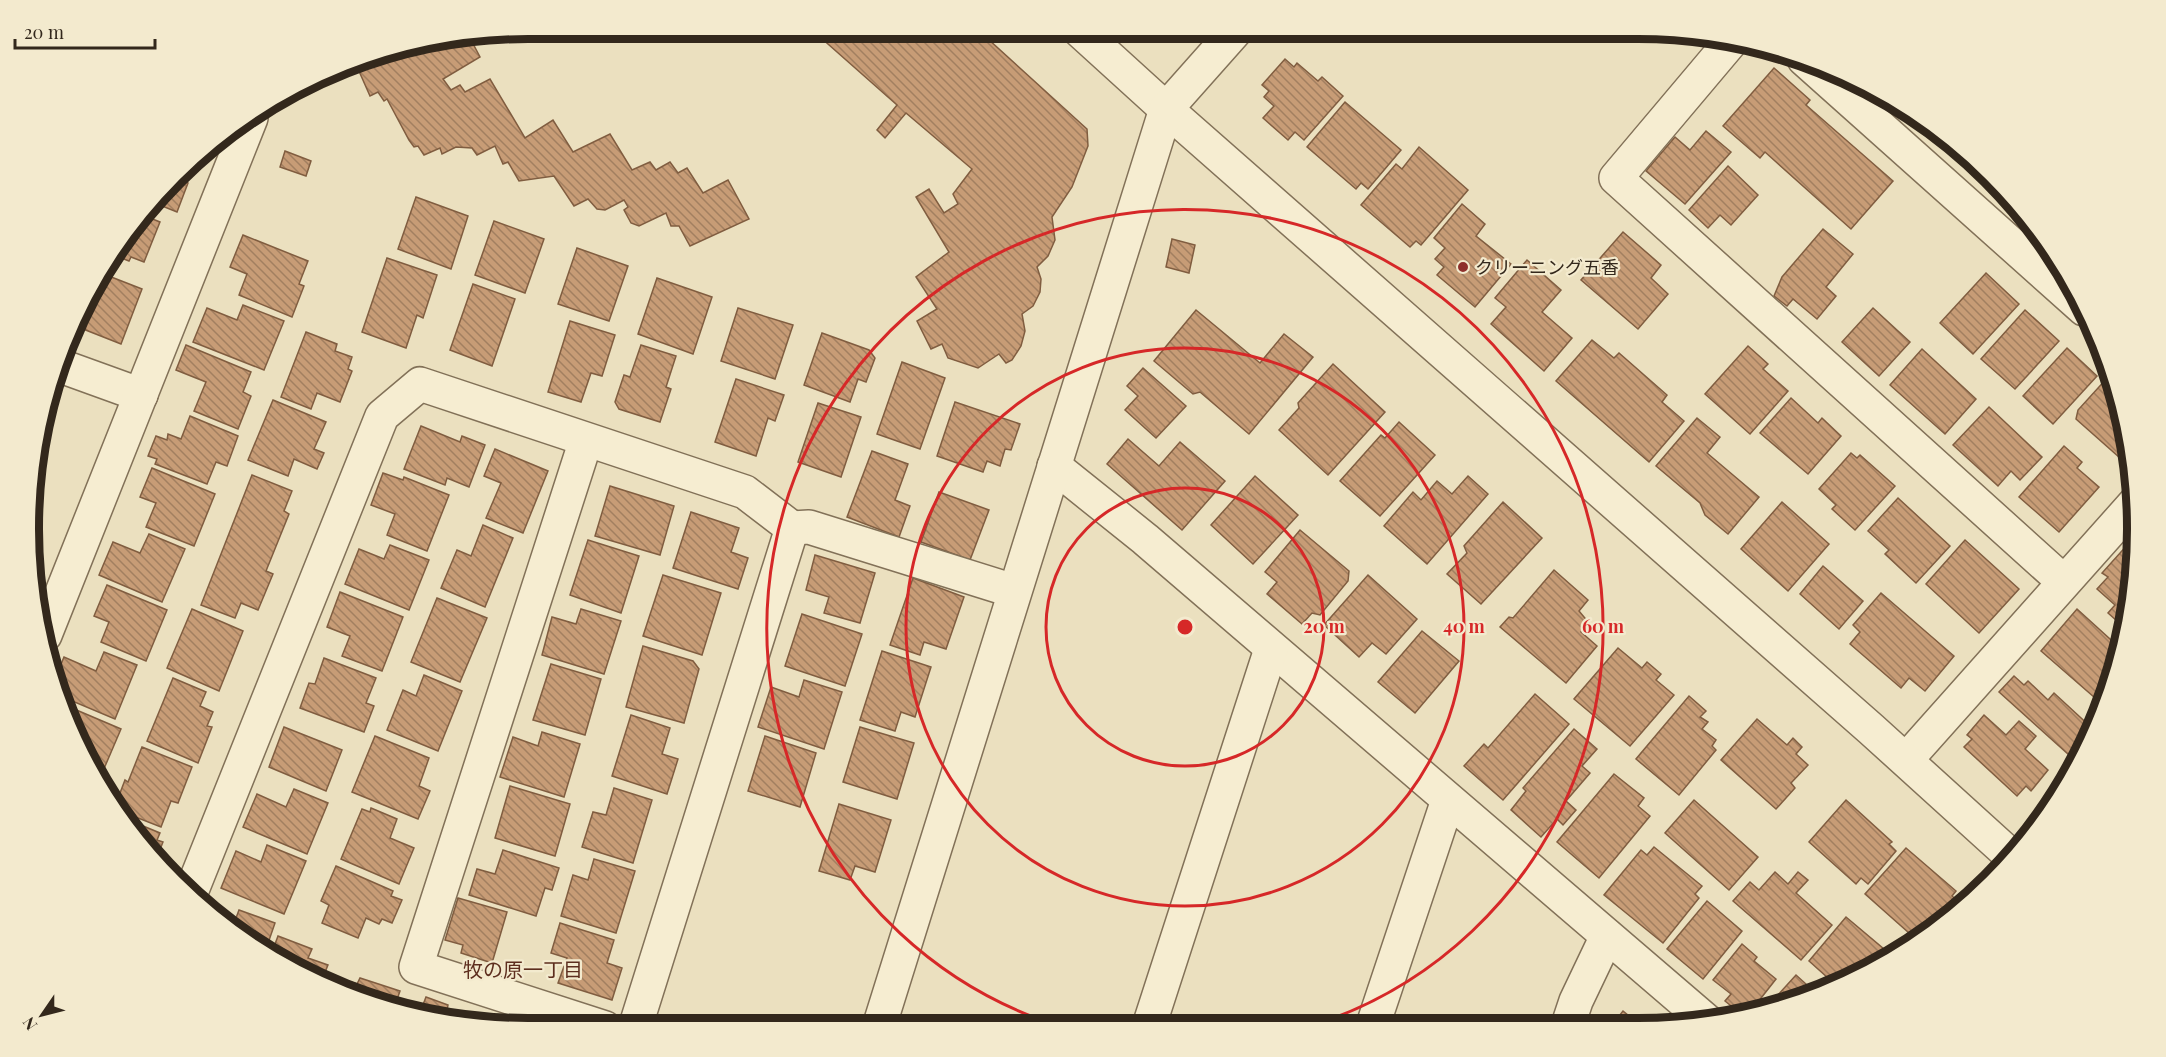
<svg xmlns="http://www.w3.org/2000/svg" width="2166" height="1057" font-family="'Playfair Display','Noto Sans JP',serif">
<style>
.building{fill:url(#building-back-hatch);stroke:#805d40;stroke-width:1.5}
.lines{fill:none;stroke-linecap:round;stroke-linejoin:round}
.minor-casing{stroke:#827158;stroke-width:36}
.tertiary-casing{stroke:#827158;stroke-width:36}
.minor{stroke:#f6edd1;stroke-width:33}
.tertiary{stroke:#f6edd1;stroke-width:33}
.ring{fill:none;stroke:#d62828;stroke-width:3}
.poi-dot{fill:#8e302c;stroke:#f3eace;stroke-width:2}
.labels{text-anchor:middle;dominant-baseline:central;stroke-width:4.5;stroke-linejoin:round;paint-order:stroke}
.poi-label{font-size:18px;fill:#33281c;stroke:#f3eace;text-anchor:start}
.neighbourhood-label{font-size:20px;fill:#5d2e1e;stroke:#f3eace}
.rim{fill:none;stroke:#33281c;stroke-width:8}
.centre{fill:#d62828;stroke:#f3eace;stroke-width:3}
.ring-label{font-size:18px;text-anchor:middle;font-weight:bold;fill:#d62828;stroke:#f3eace;stroke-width:4.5;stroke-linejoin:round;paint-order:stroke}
</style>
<defs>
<pattern id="building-back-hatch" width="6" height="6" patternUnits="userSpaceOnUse" patternTransform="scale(1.5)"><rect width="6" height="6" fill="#c79c76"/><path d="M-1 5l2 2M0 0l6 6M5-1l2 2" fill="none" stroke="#a27f60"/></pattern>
</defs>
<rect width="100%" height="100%" fill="#ebe0bf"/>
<g class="building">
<polygon points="811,29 977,29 1087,129 1088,146 1072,187 1052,217 1055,240 1048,256 1037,267 1041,279 1040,292 1033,306 1022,314 1025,331 1021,346 1012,360 1006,363 999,354 978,368 948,358 942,344 931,349 917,321 937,309 916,277 949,252 916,197 929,189 944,213 958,204 953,194 972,169 906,113 885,138 877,130 897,105"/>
<polygon points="470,38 480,57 443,79 451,90 460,85 465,92 490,79 525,138 553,120 573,152 610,134 632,170 650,162 656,170 670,162 678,173 687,168 703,193 728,180 749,219 690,246 679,226 671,226 666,213 639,226 631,223 624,210 628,207 624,200 605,210 597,209 588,199 574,206 554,176 519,181 508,162 503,164 495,146 477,155 472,148 456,147 442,154 440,148 424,155 418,146 414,147 409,140 387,99 384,101 378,92 370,96 355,62 367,55"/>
<polygon points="1285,59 1294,67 1297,63 1318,81 1322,77 1343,96 1304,140 1295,132 1288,140 1263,118 1274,106 1264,97 1269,91 1262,85"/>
<polygon points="1774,68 1810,100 1806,105 1893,181 1851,229 1765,152 1760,158 1723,126"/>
<polygon points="1345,102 1401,150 1368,189 1361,183 1356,189 1307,147"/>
<polygon points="1706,131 1731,152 1685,204 1646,171 1675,137 1690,150"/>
<polygon points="1419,147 1468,190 1421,245 1416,241 1410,247 1361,205 1396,164 1402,169"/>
<polygon points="285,151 311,161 306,176 280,167"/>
<polygon points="1728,166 1758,195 1731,225 1720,215 1708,228 1689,210"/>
<polygon points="179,180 188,183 177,212 157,204"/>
<polygon points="416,197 468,216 451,269 398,249"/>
<polygon points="1462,204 1485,224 1476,236 1511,264 1475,307 1437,275 1444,267 1435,259 1445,248 1434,238"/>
<polygon points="145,216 160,222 144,262 131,257 129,261 111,254"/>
<polygon points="494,221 544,239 525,293 475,275"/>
<polygon points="1823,229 1853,254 1826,287 1836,296 1817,319 1793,299 1787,306 1774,296 1782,277"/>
<polygon points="1623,232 1661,265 1651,278 1668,294 1638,329 1581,280"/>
<polygon points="243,235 308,261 299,284 304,286 292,317 239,295 247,274 230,267"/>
<polygon points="1172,239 1195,245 1189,273 1166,267"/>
<polygon points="577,248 628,266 609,321 558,304"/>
<polygon points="387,258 437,275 423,318 417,315 406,348 362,332"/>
<polygon points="1527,260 1561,290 1542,312 1572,338 1544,371 1491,324 1506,307 1495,298"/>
<polygon points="101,273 142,289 121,344 73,325"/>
<polygon points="1986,273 2019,304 1973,354 1940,323"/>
<polygon points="657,278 712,297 693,354 638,334"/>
<polygon points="473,284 515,299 492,366 450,350"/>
<polygon points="243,305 284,321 264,370 193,342 207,308 237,320"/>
<polygon points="738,308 793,325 775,379 721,361"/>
<polygon points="1873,308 1910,342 1879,376 1842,342"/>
<polygon points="1196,310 1260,363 1284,334 1313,357 1249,434 1200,392 1193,394 1154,361"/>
<polygon points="2025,310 2059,341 2015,389 1981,359"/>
<polygon points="570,321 615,335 602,376 591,373 581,402 548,392"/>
<polygon points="306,332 337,344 335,351 352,357 348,369 352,371 340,402 317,393 311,409 281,397"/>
<polygon points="822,333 869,350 875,358 866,382 858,379 850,402 804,385"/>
<polygon points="1592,340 1614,358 1619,353 1667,395 1662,402 1684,421 1649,462 1556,381"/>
<polygon points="186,345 251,372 243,392 251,396 238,429 194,411 206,382 176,370"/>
<polygon points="641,345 676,356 666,387 671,389 660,422 619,409 615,402 624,375 630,377"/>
<polygon points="1748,346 1768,364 1763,369 1788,391 1750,434 1705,394"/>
<polygon points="2067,348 2097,376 2053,424 2023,396"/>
<polygon points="1922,349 1976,399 1945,434 1890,385"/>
<polygon points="902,362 945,378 920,449 877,434"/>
<polygon points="1333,364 1385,412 1328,475 1279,430 1299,408 1298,403"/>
<polygon points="1143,368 1186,406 1156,438 1125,410 1138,396 1127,386"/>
<polygon points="2108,377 2113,381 2128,431 2130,447 2120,458 2076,419 2078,410"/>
<polygon points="736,379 784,395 775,421 768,418 756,456 715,442"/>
<polygon points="1791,398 1818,423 1822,418 1841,436 1808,474 1760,433"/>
<polygon points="273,400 326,422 314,449 324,453 317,469 294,459 288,476 248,460"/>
<polygon points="955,402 1020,424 1011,450 1005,449 1000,466 987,461 983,472 937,456"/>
<polygon points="818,403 861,417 841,477 798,462"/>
<polygon points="1989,407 2042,457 2020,480 2011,471 1998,486 1953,445"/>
<polygon points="190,416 238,436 227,466 216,462 207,484 155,464 157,459 148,456 156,436 167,440 168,434 181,439"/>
<polygon points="1697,418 1720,437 1707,453 1759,497 1728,534 1705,515 1700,503 1656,466"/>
<polygon points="41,421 49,424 41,445 45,446 37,470 38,431"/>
<polygon points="1399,422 1435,455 1380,516 1340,481 1381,435 1385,438"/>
<polygon points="421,426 460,442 462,436 485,445 469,487 447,478 445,485 404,469"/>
<polygon points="1128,439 1159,466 1180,442 1225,481 1182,530 1107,464"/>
<polygon points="2064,446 2082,462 2077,468 2099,487 2059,532 2019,497"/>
<polygon points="495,449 548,471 523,533 486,518 501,483 484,476"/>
<polygon points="872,451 908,464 895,500 910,506 899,537 847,517"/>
<polygon points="1851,453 1857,458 1860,455 1895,486 1855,530 1832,509 1836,505 1819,489"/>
<polygon points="152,468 215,494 194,546 146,527 156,503 140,497"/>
<polygon points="383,473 403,480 404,477 449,495 427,551 387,535 395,514 371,505"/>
<polygon points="252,475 292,491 284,511 289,514 266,571 273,574 258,610 241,603 235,618 201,605"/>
<polygon points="1255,476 1298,515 1253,564 1211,525"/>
<polygon points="1468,476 1488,494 1427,564 1384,526 1413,492 1421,500 1437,481 1452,494"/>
<polygon points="610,486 674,506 660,555 595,536"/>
<polygon points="939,492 989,510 970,560 921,542"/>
<polygon points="1898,498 1950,546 1916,583 1885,554 1889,550 1868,531"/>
<polygon points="1503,502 1542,538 1481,604 1447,574 1467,553 1464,546"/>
<polygon points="1782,502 1829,544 1788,591 1741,549"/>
<polygon points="691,512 739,528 731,552 748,558 738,589 673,568"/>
<polygon points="483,525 513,538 485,607 441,588 457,550 471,556"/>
<polygon points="1300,530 1349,571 1348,581 1320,615 1312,613 1302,624 1267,594 1277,582 1265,572"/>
<polygon points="149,534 185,549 162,602 99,575 113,542 140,553"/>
<polygon points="588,540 639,556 621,613 570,595"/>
<polygon points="1965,540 2019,589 1979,633 1926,584"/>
<polygon points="2129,543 2135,549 2127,630 2108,613 2115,605 2097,589 2108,577 2102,573"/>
<polygon points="390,545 429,560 409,610 345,584 359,549 384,559"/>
<polygon points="815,555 875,573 860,623 824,613 829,597 806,590"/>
<polygon points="1823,566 1863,601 1839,629 1800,594"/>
<polygon points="1554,570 1588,600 1579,611 1589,623 1581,632 1597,646 1566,683 1500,627 1509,617 1513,618"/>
<polygon points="663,575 721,593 702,655 643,636"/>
<polygon points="1368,575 1417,619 1386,654 1372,643 1359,657 1324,625"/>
<polygon points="913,578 964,597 946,649 924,642 920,655 890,645"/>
<polygon points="107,585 167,610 146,661 101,642 109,622 94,616"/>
<polygon points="340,592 403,617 382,671 342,656 350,636 327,627"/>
<polygon points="1881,593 1954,656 1925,691 1909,678 1901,688 1850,644 1860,632 1853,625"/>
<polygon points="437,598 487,618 460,682 411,662"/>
<polygon points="192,609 243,631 219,691 167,668"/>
<polygon points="581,609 621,621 604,674 542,655 552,617 576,624"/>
<polygon points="2077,609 2121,649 2105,701 2102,704 2041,651"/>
<polygon points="802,614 862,634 845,686 785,666"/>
<polygon points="1422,631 1459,661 1415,713 1378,682"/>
<polygon points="643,646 693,661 699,669 684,723 626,707"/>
<polygon points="1618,648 1642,668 1647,662 1661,674 1656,680 1674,695 1630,746 1574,699"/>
<polygon points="882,651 931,667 915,717 901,712 895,731 860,720"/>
<polygon points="104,652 137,665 115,719 65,698 57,674 64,657 96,671"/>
<polygon points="324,658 376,678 366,703 374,706 364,732 300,708 309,683 315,684"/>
<polygon points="551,664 601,679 585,735 533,720"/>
<polygon points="424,675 462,691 438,751 387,730 403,690 416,696"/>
<polygon points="2014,676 2024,685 2028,681 2048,700 2054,693 2093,729 2069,755 1999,692"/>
<polygon points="173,678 206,692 200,706 213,712 207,726 212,727 198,763 147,741"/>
<polygon points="804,680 842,692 824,749 758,727 771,687 799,697"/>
<polygon points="1535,694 1569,724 1503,800 1464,766 1484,744 1488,748"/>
<polygon points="1689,696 1706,711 1700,717 1708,722 1702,729 1716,740 1712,746 1716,750 1679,795 1636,759"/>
<polygon points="67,706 121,729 100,778 80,750"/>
<polygon points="631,715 670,728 662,754 678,759 667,794 612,776"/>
<polygon points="1984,715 2006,735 2019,721 2036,736 2025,749 2048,770 2031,791 2026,786 2017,796 1964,747 1972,739 1967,735"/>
<polygon points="1757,719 1787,745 1793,738 1802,747 1796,754 1808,765 1791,783 1795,788 1776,809 1721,760"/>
<polygon points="284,727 342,750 326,791 269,767"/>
<polygon points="860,727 914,743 897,799 843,782"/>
<polygon points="1574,729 1597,749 1582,766 1590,773 1566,801 1576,810 1563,825 1557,819 1541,837 1511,810 1526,791 1523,788"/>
<polygon points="542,732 580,744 564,797 500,777 513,737 538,746"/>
<polygon points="375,736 429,758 419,786 430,791 418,819 352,792"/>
<polygon points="765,736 816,753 800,807 748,791"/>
<polygon points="142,747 192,767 178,803 171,801 161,827 125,813 117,801 125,780 128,782"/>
<polygon points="1614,774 1644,798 1638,806 1650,816 1599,878 1557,842"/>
<polygon points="510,786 570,804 555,856 495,838"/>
<polygon points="614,788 652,800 633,863 582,847 593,812 606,815"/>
<polygon points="294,789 328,803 307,854 243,827 257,794 286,807"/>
<polygon points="1694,800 1758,857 1729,890 1665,833"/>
<polygon points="1846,800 1892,842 1889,844 1896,851 1868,884 1861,878 1856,884 1809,842"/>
<polygon points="839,804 891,820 875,872 855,866 850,880 819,871"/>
<polygon points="371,808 397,819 390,838 414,848 399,884 341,859 362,809 370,812"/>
<polygon points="131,821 160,833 157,840 163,842 157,857"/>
<polygon points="267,845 306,861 284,914 221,888 236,851 261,862"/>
<polygon points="1654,847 1702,886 1695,894 1699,898 1663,943 1604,895 1641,850 1647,855"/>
<polygon points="1906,848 1956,891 1952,896 1960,903 1956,908 1958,909 1942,925 1917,940 1865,894"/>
<polygon points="503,850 559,868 552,890 545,888 536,916 469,895 477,869 495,874"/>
<polygon points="594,859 635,871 616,933 561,916 573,875 588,880"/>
<polygon points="336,866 393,891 391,896 402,900 392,923 382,919 379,924 366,918 358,938 322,923 329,905 321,901"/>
<polygon points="1775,872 1788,884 1798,872 1808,880 1796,893 1832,925 1801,960 1733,901 1750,882 1759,890"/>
<polygon points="458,898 507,912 492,963 461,953 463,945 445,940"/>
<polygon points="1707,901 1742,931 1703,979 1667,949"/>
<polygon points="239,910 275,923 265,952 250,944 216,916 218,911 236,918"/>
<polygon points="1846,917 1891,955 1837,986 1809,961"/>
<polygon points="560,923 614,940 607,963 622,968 612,1000 558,983 567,958 551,953"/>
<polygon points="278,936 312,949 308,958 328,965 321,982 271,955"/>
<polygon points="1742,944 1757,957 1754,961 1776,979 1750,1012 1741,1014 1725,1001 1731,994 1713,980"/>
<polygon points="1796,975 1817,994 1767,1007"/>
<polygon points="332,976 357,984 360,978 400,991 394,1008 337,990 329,986"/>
<polygon points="426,997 448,1005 447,1010 487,1024 431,1019 419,1015"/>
<polygon points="1623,1011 1639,1024 1612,1025"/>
</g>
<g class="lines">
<defs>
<g id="minor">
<polyline points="1734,38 1616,178 2064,582"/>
<polyline points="1804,59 2084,309"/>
<polyline points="58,365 141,395"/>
<polyline points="586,440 416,967 605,1028"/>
<polyline points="1054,466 1145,539 1709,1023"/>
<polyline points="792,528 809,527 1014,591"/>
<polyline points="45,635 251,118"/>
<polyline points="1906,760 2135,503"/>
<polyline points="190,895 382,416 420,384 745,492 792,528 635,1028"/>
<polyline points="1373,1025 1448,800"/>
<polyline points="1568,1025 1576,1001 1607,936"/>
<polyline points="1149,1026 1271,649"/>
</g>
<g id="tertiary">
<polyline points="1078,29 1166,109 1871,729 2011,856"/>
<polyline points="879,1027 1166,109 1237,29"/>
</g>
</defs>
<use href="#minor" class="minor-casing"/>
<use href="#tertiary" class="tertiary-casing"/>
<use href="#minor" class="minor"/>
<use href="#tertiary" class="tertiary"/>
</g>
<g class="ring">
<circle cx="1185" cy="627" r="139"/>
<circle cx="1185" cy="627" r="279"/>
<path d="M1059 1026A418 418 0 1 1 1314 1025"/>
</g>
<circle class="poi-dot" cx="1463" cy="267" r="6"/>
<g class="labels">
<g class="poi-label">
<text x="1475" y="267">クリーニング五香</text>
</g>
<g class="neighbourhood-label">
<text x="523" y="968">牧の原一丁目</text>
</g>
</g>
<path d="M0 0H2166V1057H0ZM528 39H1638A489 489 0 0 1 2127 528V529A489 489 0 0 1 1638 1018H528A489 489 0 0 1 39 529V528A489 489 0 0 1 528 39Z" fill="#f3eace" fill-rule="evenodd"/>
<path class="rim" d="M528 39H1638A489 489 0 0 1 2127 528V529A489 489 0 0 1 1638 1018H528A489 489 0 0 1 39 529V528A489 489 0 0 1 528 39Z"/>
<circle cx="1185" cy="627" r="9" class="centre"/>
<g class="ring-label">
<text x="1324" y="633">20 m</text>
<text x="1464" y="633">40 m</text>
<text x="1603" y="633">60 m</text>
</g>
<g transform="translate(42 1015) rotate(235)" stroke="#f3eace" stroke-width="4.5" paint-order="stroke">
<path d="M0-4.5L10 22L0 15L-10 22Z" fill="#33281c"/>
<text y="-9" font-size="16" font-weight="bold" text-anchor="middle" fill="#33281c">N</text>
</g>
<path d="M15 39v9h140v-9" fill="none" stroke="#33281c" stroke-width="3"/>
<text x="24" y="39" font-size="18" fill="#33281c" stroke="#f3eace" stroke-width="4.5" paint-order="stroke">20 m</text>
</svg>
